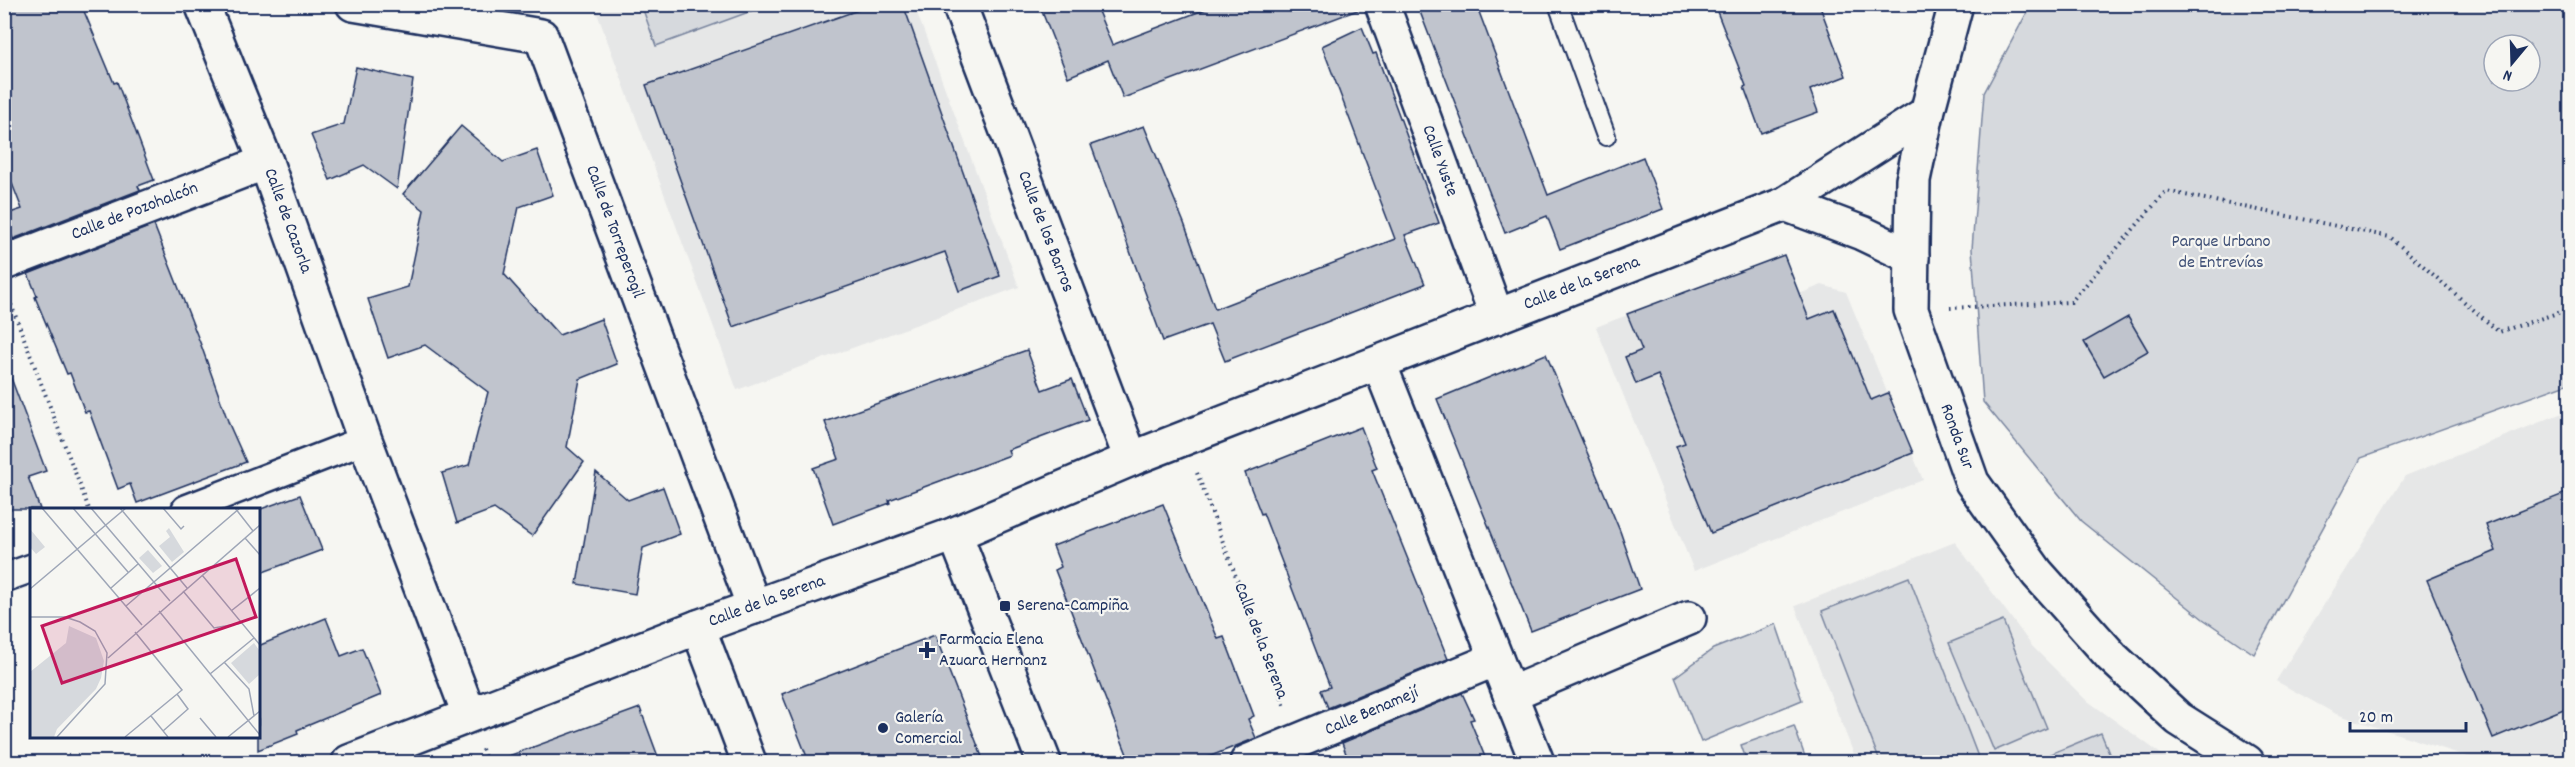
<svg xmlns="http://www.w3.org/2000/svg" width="2575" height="767" font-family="Dekko,sans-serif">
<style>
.built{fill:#e6e7e7}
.green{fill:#d6d9dd;stroke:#78849e;stroke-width:1.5;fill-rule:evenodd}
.building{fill:#c0c4cd;stroke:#1b2f5e;stroke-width:1.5}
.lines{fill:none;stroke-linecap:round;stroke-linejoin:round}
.service-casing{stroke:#1b2f5e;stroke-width:22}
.pedestrian-casing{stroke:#1b2f5e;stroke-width:32}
.minor-casing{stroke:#1b2f5e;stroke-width:38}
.path{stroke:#1b2f5e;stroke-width:4;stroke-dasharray:1.5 4.5;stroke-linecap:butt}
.service{stroke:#f6f6f2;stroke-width:18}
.pedestrian{stroke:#f6f6f2;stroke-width:27}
.minor{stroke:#f6f6f2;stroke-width:33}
.poi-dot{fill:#1b2f5e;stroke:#f6f6f2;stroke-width:2}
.labels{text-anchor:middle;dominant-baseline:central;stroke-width:4.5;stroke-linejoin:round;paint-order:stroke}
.street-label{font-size:18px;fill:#1b2f5e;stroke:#f6f6f2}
.park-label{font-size:18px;fill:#405177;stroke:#f6f6f2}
.poi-label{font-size:18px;fill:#1b2f5e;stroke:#f6f6f2;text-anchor:start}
.inset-road{fill:none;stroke:#9ea6b7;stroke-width:1.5}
.view{fill:#c2185b;fill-opacity:0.15;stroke:#c2185b;stroke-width:3}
.inset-edge{fill:none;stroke:#1b2f5e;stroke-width:3}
</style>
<rect width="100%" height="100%" fill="#f6f6f2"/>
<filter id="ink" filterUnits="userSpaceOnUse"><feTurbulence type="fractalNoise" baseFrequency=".0167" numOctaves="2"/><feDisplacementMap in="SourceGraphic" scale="12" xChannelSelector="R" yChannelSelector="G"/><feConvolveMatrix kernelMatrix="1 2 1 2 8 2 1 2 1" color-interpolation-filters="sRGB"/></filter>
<g filter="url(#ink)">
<g class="built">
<polygon points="594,5 914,5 1019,287 737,390"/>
<polygon points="1784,255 1799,294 1822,285 1846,292 1923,480 1694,571 1596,327"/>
<polygon points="2570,410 2570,762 2484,762 2336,714 2276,681 2405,476"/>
<polygon points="1955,542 2032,646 2085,699 2172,762 1857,762 1795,606"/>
</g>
<g class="green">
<polygon points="641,4 768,4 768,5 656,46"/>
<path d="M2031 5H2570V383L2361 458 2254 654 2203 619 2081 521 1983 402 1972 249 1984 93ZM2494 45H2530V81H2494Z"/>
<polygon points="1909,577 1980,762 1880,762 1822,611"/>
<polygon points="2003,621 2047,728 1994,751 1949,643"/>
<polygon points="1776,624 1802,700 1701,742 1675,677 1713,649"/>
<polygon points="1794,726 1807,762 1747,762 1741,745"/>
<polygon points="2101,733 2113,762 2031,762"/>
</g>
<g class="building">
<polygon points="4,4 81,4 114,83 117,82 154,180 138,186 140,190 13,239 4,215 22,209 4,163"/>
<polygon points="875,4 903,4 1000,276 959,291 945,252 733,327 646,85"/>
<polygon points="1039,4 1095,4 1112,45 1219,4 1363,4 1363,8 1123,98 1108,60 1068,77"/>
<polygon points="1417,4 1476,4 1548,195 1643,157 1663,209 1560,249 1547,216 1505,233"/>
<polygon points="1714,4 1819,4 1846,76 1810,90 1818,112 1761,133 1744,87 1746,86"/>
<polygon points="1362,27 1373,54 1376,53 1439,223 1405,235 1425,284 1225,361 1210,324 1163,341 1091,145 1144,126 1184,223 1215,309 1395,239 1322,46"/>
<polygon points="356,67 413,80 397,189 364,165 330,180 311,135 344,124"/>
<polygon points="461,126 503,162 537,150 553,195 519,207 504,274 559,335 601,319 617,364 580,379 567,447 584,462 532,536 494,509 457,523 442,473 469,465 488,392 425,345 388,358 368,299 408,287 424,210 403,194"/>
<polygon points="154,225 201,345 229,424 246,462 137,503 130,484 118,489 89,411 85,412 70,373 67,374 35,297 37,296 28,274"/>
<polygon points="1784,255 1809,319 1834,309 1871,400 1888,393 1913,453 1711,533 1676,446 1685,443 1658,375 1636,384 1625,357 1642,350 1627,314"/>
<polygon points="2128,317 2148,351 2104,376 2084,342"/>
<polygon points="1027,350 1042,390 1072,379 1088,420 1008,450 1010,455 889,500 890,503 833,524 813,468 839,459 825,422"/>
<polygon points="1546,354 1620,531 1640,589 1531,631 1437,399"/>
<polygon points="4,370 8,370 46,471 28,477 40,509 4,509"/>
<polygon points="1361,427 1377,468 1372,470 1448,659 1328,708 1321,690 1330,687 1263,513 1261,514 1245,473"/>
<polygon points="596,472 628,500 663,487 680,534 643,548 635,594 577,584"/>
<polygon points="2571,491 2571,706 2493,738 2427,580 2496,551 2486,525"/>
<polygon points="300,495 322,550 258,574 258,510"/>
<polygon points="1163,504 1218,639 1224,637 1254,716 1248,719 1256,738 1196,762 1130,762 1055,570 1061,567 1053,546"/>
<polygon points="326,618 341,656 362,648 381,695 297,730 298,734 258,750 258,646"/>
<polygon points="935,635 984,762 809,762 782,694"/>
<polygon points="1462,693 1474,719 1470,720 1487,762 1349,762 1342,743"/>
<polygon points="640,708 660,762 503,762 503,758"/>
</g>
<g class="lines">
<defs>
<polyline id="service" points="1558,4 1606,136"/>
<g id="pedestrian">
<polyline points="186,509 365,440"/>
<polyline points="4,578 32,568"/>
</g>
<g id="minor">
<polyline points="202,4 266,162 365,440 469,714"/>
<polyline points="353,4 541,36 754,607"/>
<polyline points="959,4 1131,459"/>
<polyline points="1382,4 1497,317"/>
<polyline points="1956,4 1927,113 1913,180 1911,310 1972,482 2037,573 2112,657 2179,719 2247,762"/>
<polyline points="1785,204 1862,233 1912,257"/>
<polyline points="4,263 266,162"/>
<polyline points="1379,363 1537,762"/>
<polyline points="955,534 1044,762"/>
<polyline points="698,627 749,762"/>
<polyline points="1510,694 1689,618"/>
<polyline points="349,762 698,627 955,534 1131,459 1785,204 1927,113"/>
<polyline points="1247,762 1496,659"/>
</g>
</defs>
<use href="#service" class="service-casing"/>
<use href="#pedestrian" class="pedestrian-casing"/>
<use href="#minor" class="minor-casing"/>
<g class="path">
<polyline points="9,299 89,509"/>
<polyline points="1950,308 2071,302 2166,191 2390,237 2499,332 2570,309"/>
<polyline points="1197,473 1285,707"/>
<polyline points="482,749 487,762"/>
</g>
<use href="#service" class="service"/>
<use href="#pedestrian" class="pedestrian"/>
<use href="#minor" class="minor"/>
</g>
</g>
<g class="poi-dot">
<rect x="999" y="600" width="12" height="12" rx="3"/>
<path d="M924 641h6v6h6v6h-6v6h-6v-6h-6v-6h6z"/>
<circle cx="883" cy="728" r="6"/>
</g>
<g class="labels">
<g class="street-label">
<text transform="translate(1439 161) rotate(70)">Calle Yuste</text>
<text transform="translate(135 212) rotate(-21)">Calle de Pozohalcón</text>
<text transform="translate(287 221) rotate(70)">Calle de Cazorla</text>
<text transform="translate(614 232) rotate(70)">Calle de Torreperogil</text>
<text transform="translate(1045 232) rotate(69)">Calle de los Barros</text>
<text transform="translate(1582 284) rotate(-21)">Calle de la Serena</text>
<text transform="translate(1956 437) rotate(70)">Ronda Sur</text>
<text transform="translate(767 602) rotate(-20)">Calle de la Serena</text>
<text transform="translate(1260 641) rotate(69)">Calle de la Serena</text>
<text transform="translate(1372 712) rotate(-23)">Calle Benamejí</text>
</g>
<g class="park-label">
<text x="2221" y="242">Parque Urbano<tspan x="2221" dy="21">de Entrevías</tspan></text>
</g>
<g class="poi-label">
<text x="1017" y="606">Serena-Campiña</text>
<text x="939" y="640">Farmacia Elena<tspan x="939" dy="21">Azuara Hernanz</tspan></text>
<text x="895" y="718">Galería<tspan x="895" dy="21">Comercial</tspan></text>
</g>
</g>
<g transform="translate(30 508)">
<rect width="230" height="230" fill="#f6f6f2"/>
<path d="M139 20 154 44 142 54 129 38 140 29 136 23ZM0 21 15 39 6 46 0 39ZM118 42 132 58 123 65 109 50ZM39 118 66 130 74 153 71 170 66 181 27 221 24 229H0V164L36 135ZM224 135 229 142V167L219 176 201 155Z" fill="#d6d9dd"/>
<path class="inset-road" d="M12 0 112 117M43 0 98 64M61 0 140 93M90 0 157 80M133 0 151 21 154 18M205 0 223 23M215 30 230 47M172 67 230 137M81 80 108 56M0 81 96 0M153 83 184 120 212 115M96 98 210 0M129 103 230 227M201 103 230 80M0 109H35L50 114 65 123 77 145 75 176 27 229M78 150 230 17M194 154 219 181 224 208M180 166 224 130M121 208 138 229M170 210 186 229M133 223 158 201 147 186M95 229 152 182 105 124M198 229 230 203"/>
<path class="view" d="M206 51 226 109 32 175 12 118Z"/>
<rect width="230" height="230" class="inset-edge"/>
</g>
<rect width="2575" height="767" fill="none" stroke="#f6f6f2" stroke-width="24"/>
<rect x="12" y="12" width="2551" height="743" fill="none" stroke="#1b2f5e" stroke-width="2" filter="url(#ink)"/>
<g transform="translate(2512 63) rotate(199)"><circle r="28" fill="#f6f6f2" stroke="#9ea6b7" stroke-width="1.5"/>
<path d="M0-4.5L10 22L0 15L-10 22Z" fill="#1b2f5e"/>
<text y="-9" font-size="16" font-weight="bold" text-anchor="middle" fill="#1b2f5e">N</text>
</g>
<path d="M2350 722v9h116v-9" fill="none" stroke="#1b2f5e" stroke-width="3"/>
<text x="2359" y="722" font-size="18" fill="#1b2f5e" stroke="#f6f6f2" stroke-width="4.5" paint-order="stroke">20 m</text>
</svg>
